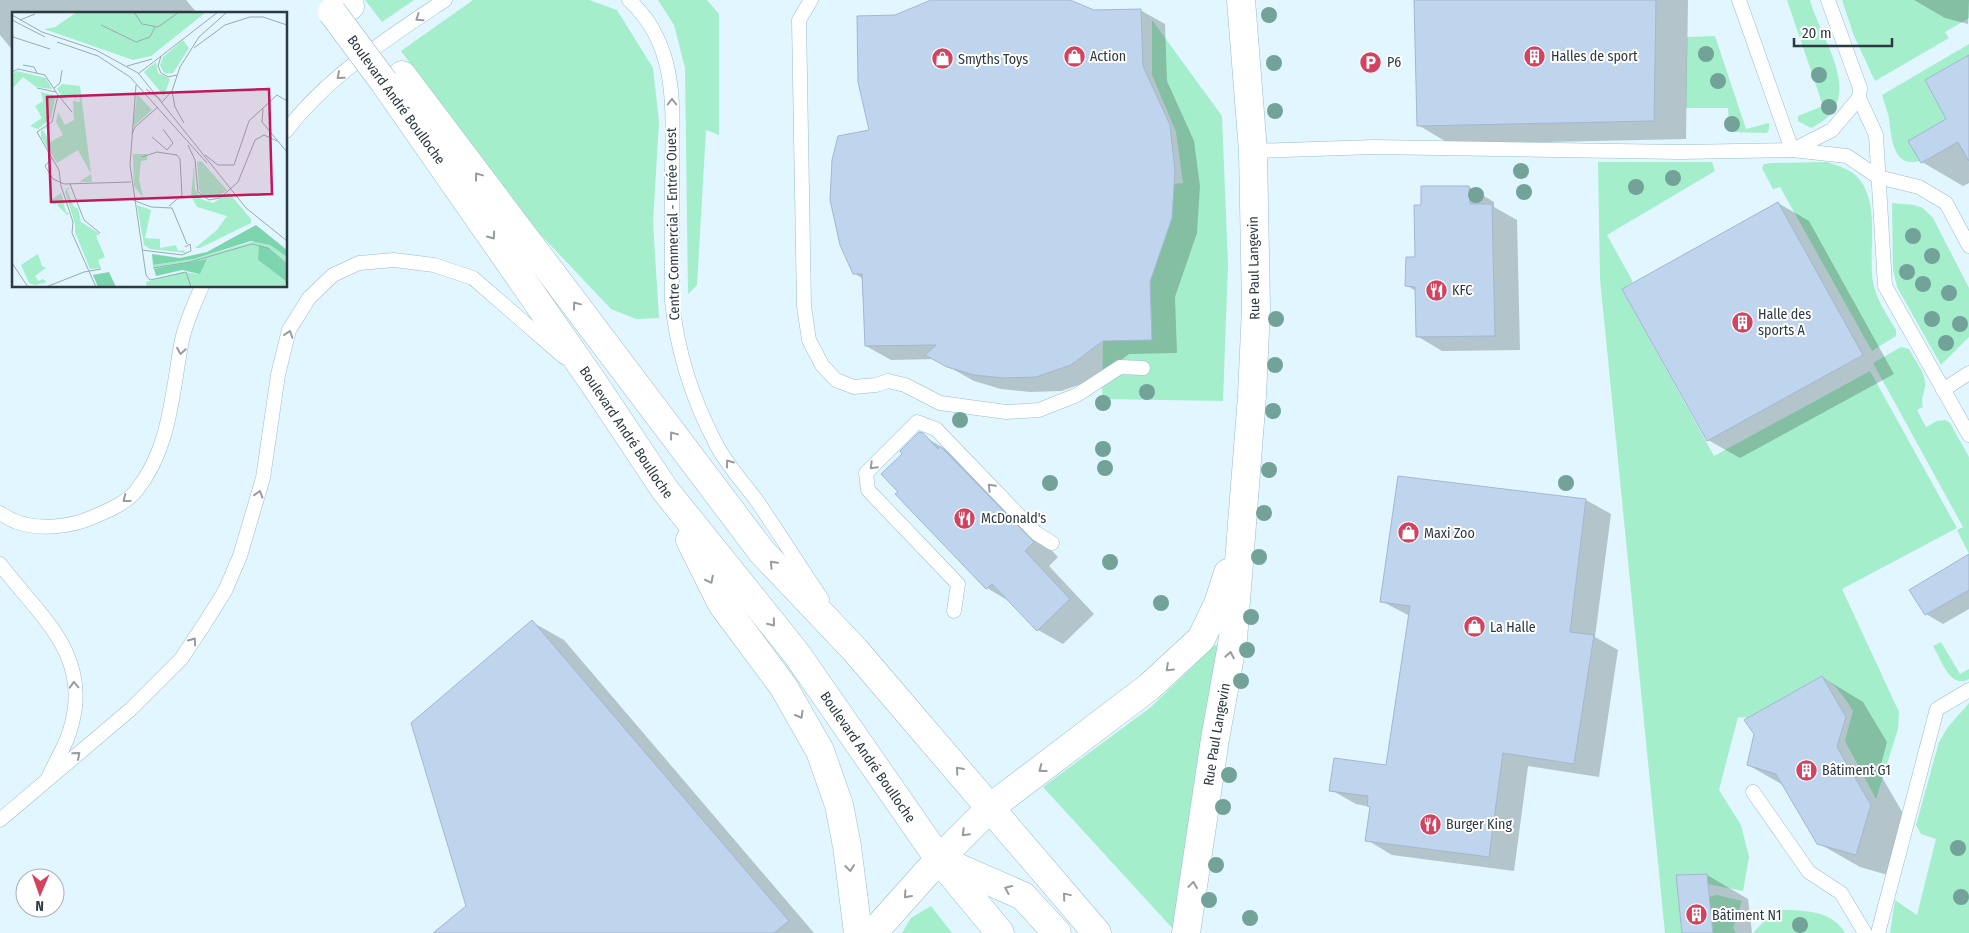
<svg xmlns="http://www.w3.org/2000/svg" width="1969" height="933" font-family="'Fira Sans Condensed',sans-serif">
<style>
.green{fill:#a5eecc}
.shadow{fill:#0003}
.building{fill:#bfd4ed;stroke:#a3b7d0}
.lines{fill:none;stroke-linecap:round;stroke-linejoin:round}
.service-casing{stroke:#9bbdcb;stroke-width:15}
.minor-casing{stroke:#9bbdcb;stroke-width:29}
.secondary-casing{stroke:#9bbdcb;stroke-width:29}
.service{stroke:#fff;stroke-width:14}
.minor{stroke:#fff;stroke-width:28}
.secondary{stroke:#fff;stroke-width:28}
.secondary-bridge-casing{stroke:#9bbdcb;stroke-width:29;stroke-linecap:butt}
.secondary-bridge{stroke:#fff;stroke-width:28}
.tree{fill:#73a298}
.oneway{stroke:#969c9f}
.labels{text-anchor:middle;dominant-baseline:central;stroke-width:4;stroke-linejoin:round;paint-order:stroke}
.poi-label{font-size:14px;fill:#2c3a3f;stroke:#fff;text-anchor:start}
.street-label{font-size:14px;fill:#2c3a3f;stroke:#fff}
.inset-road{fill:none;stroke:#99abb2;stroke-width:1}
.view{fill:#c2185b;fill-opacity:0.15;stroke:#c2185b;stroke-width:2.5}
.inset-edge{fill:none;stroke:#2c3a3f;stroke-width:2.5}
</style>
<rect width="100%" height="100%" fill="#e1f6fe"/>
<g class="green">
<polygon points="365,0 414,0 382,22"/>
<polygon points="473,0 589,0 617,10 653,68 659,122 653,223 659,318 636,319 611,309 522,215 401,51"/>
<polygon points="658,0 707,0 719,14 719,135 706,130 697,285 688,294 685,68 674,25"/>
<path d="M1787 0H1810C1821 41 1870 101 1811 128L1798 121V116L1823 106Z"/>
<polygon points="1842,0 1969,0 1969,18 1945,32 1949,38 1875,81 1854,36"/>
<polygon points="1152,20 1222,116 1228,265 1223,401 1102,399 1103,341 1152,339 1150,264 1156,264 1172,219 1174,184 1183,183 1176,132 1152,75"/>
<polygon points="1715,36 1746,129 1769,123 1769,129 1767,133 1730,132 1728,108 1686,108 1687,37"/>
<path d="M1969 44V55L1929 78 1928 85 1946 119 1910 144 1920 161C1890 169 1892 132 1888 114 1886 108 1884 102 1882 95Z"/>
<path d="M1598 162H1712L1715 171 1607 235 1633 282 1622 289 1714 456 1870 371 1957 528 1842 589 1899 712 1898 729 1876 799 1845 741 1853 711C1846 700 1833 678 1818 678L1748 718 1738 717 1719 790 1741 825 1749 857 1743 891 1708 884 1706 874 1677 875 1682 933H1665L1600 279Z"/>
<path d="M1827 162C1838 166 1852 169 1860 180 1880 206 1868 251 1873 282 1876 299 1887 315 1896 330V336L1872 351 1780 187 1773 189 1762 168 1764 164 1771 163Z"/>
<polygon points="1892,203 1914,205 1923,208 1933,218 1969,288 1969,337 1941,365 1897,287 1893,270"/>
<path d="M1901 347 1909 349C1914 359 1925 372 1925 383 1926 392 1920 397 1923 407L1917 410 1926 427 1937 421 1945 420 1950 423 1969 457V554L1957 530 1963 527 1873 363Z"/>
<path d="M1941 642 1960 674 1969 669V679C1950 690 1941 659 1933 646Z"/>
<polygon points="1215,645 1223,647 1173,929 1043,787 1151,707"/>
<polygon points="1969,703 1969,933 1890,933 1895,900 1917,915 1936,839 1921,834 1916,825 1939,742 1948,727"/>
<polygon points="1717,895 1742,901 1733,928 1736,933 1713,933 1709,897"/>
<polygon points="931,906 952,933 902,933 911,918"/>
<path d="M1782 910C1804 910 1833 911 1845 933H1753L1768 917Z"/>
</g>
<g class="shadow">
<polygon points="0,0 186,0 198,14 14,14 14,52 0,35"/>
<polygon points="934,0 1067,0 1094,11 1140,10 1165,24 1167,81 1194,141 1200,186 1197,233 1175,297 1177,353 1129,354 1096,379 1061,391 1030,392 1001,389 974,381 935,359 891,360 866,346 863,279 854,273 871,131 896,17"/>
<polygon points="1415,0 1688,0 1686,139 1450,144 1418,125"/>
<polygon points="1914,0 1969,0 1968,24 1945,18"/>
<polygon points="1969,56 1969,183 1963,186 1922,162 1948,120"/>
<polygon points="1469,187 1494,202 1494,207 1517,220 1520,350 1442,351 1417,336 1416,291 1407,286 1416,258 1422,206"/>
<polygon points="1778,203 1809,221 1894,374 1740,458 1708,440"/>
<polygon points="922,435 966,462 1058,557 1049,566 1094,614 1063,644 1038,630 1012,603 987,588 897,494"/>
<polygon points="1586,500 1611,514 1595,637 1618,650 1599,777 1528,766 1514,871 1392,855 1367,840 1371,807 1356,804 1331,790 1387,766 1410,616 1381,601"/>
<polygon points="1969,556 1969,609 1943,624 1926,614"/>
<polygon points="532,622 564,640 814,933 435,933 467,906"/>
<polygon points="1822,677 1863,702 1887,742 1879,772 1912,829 1898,878 1860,867 1818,843 1785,786 1748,765"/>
<polygon points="1707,875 1748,899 1752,933 1683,933"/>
</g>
<g class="building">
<polygon points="931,0 1070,0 1094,10 1141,9 1143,66 1170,125 1175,171 1172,218 1150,282 1152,340 1103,341 1071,365 1036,377 1004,378 974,375 947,367 925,355 936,345 865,346 862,274 853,274 840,245 830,200 832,160 838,136 869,130 858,82 857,16 895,15"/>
<polygon points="1414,0 1656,0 1654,121 1417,126"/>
<polygon points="1969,55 1969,161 1958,142 1921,163 1908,141 1946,119 1925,80"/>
<polygon points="1421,186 1469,186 1470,204 1492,204 1495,336 1416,337 1415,287 1405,286 1406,257 1415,257 1414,205 1421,205"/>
<polygon points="1778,202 1863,355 1707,441 1622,289"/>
<polygon points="919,432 923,433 938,449 940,446 1034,542 1025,551 1070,599 1037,631 992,584 986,589 895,494 898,492 881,474 902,454 900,451"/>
<polygon points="1398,476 1586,499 1570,632 1594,635 1574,764 1503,753 1489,857 1365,841 1370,807 1367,806 1368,796 1329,791 1334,758 1386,765 1410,606 1380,602"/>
<polygon points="1969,554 1969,590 1925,615 1909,590"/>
<polygon points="532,620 789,921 774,933 433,933 466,906 411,723"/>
<polygon points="1822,676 1846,717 1837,747 1871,805 1856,855 1817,844 1776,774 1747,765 1754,734 1744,720"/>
<polygon points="1707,874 1713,933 1682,933 1676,875"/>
</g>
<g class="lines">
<defs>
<g id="service">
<path d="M629 0C681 47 672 115 672 178 672 219 672 260 672 301 677 350 692 398 715 442 725 463 743 482 757 501 779 533 800 567 822 599"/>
<polyline points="811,0 799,20 804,306 809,340 822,365 836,380 854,387 876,385 888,381 905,385 940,403 1006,412 1039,410 1077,395 1120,367 1143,368"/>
<polyline points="1739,0 1792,150"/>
<polyline points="1828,0 1860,88 1859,98 1876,135 1885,286 1969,435"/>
<path d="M286 131C328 76 388 38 445 0"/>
<polyline points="1793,150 1832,130 1859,98"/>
<polyline points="1253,151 1374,147 1680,152 1792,150 1847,156 1878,177 1919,187 1946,203 1969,246"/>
<polyline points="1943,390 1969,373"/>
<path d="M0 513C5 516 11 520 17 522 40 530 69 527 91 518 107 511 125 504 136 491 171 448 172 391 182 340 186 321 195 303 202 286"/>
<path d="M0 564C39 616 92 654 71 727 67 744 56 760 49 776"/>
<polyline points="954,611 958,584 868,490 866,473 917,422 936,429 1036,533 1052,543"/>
<polyline points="1753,792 1809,872 1841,893 1865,933"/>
<polyline points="0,820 131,709 181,659 203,626 225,591 240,556 263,478 278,375 289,330 309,298 333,275 359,263 394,260 434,265 473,278 564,357"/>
<polyline points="1878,933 1937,709 1969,690"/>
</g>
<g id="minor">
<polyline points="991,807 1149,687 1201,639 1218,604 1228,573"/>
<path id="s1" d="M1186 933 1215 739 1233 639 1252 396 1256 308 1253 151 1241 0"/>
</g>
<g id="secondary">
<polyline points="345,0 350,6"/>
<polyline points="402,75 762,552 855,650 1097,933"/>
<path id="s2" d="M384 82 593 382 665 490 796 653 939 859 1000 933"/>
<polyline points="690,540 722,604 783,686 820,751 839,805 847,846 858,933"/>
<polyline points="943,861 1023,896 1057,933"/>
<polyline points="873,933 939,859 991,807"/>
</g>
</defs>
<use href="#service" class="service-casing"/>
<use href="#minor" class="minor-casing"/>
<use href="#secondary" class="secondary-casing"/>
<use href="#service" class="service"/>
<use href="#minor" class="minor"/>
<use href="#secondary" class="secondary"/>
<defs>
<polyline id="secondary-bridge" points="332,12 384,82"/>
</defs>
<use href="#secondary-bridge" class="secondary-bridge-casing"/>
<use href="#secondary-bridge" class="secondary-bridge"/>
</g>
<g class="tree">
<circle cx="1269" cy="15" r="8"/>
<circle cx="1706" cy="54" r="8"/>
<circle cx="1274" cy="63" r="8"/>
<circle cx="1819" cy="75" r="8"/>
<circle cx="1718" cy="81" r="8"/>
<circle cx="1829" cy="107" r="8"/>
<circle cx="1275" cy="111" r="8"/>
<circle cx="1732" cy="124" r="8"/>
<circle cx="1521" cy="171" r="8"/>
<circle cx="1673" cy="178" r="8"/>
<circle cx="1636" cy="187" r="8"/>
<circle cx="1524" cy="192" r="8"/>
<circle cx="1476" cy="195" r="8"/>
<circle cx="1913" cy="236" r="8"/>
<circle cx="1932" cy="256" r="8"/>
<circle cx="1907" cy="272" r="8"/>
<circle cx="1923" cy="284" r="8"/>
<circle cx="1949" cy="293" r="8"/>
<circle cx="1276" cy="319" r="8"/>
<circle cx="1932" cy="319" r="8"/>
<circle cx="1960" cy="324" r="8"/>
<circle cx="1946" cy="343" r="8"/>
<circle cx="1275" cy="365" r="8"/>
<circle cx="1147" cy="392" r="8"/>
<circle cx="1103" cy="403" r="8"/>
<circle cx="1273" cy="411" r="8"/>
<circle cx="960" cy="420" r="8"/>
<circle cx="1103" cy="449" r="8"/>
<circle cx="1105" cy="468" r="8"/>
<circle cx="1269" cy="470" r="8"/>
<circle cx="1050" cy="483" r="8"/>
<circle cx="1566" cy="483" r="8"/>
<circle cx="1264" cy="513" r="8"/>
<circle cx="1259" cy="557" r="8"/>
<circle cx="1110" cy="562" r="8"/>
<circle cx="1161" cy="603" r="8"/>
<circle cx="1251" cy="617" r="8"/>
<circle cx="1247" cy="650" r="8"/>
<circle cx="1241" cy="681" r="8"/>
<circle cx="1229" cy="775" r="8"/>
<circle cx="1223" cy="807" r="8"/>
<circle cx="1958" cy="848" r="8"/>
<circle cx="1216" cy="865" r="8"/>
<circle cx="1961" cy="897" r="8"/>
<circle cx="1209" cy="900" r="8"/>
<circle cx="1250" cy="918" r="8"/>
<circle cx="1800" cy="925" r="8"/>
</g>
<defs><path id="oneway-chevron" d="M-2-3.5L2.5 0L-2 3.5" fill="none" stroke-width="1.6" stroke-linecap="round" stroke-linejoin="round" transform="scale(1.25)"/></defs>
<g class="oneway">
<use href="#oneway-chevron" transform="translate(419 18) rotate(146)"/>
<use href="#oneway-chevron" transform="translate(340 76) rotate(139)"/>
<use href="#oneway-chevron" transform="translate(672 102) rotate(-90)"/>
<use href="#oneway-chevron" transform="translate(478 176) rotate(-127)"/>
<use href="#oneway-chevron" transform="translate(492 236) rotate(55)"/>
<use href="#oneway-chevron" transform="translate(576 305) rotate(-127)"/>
<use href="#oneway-chevron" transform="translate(289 334) rotate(-71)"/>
<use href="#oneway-chevron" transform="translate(181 351) rotate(99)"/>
<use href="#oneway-chevron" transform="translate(673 435) rotate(-127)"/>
<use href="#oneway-chevron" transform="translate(729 463) rotate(-126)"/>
<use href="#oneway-chevron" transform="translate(873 466) rotate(135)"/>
<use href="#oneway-chevron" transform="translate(991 487) rotate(-134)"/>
<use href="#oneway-chevron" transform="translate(259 494) rotate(-73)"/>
<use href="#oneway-chevron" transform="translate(126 499) rotate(143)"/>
<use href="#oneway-chevron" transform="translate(773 564) rotate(-134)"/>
<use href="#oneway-chevron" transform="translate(710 580) rotate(63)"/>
<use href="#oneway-chevron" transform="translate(772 623) rotate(51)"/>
<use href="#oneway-chevron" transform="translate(193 641) rotate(-55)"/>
<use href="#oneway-chevron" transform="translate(1230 655) rotate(-80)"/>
<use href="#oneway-chevron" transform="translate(1169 668) rotate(137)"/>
<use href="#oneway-chevron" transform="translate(74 685) rotate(-92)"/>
<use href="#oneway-chevron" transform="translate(800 715) rotate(60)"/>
<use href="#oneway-chevron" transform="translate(77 755) rotate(-41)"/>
<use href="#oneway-chevron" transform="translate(1042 769) rotate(143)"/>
<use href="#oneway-chevron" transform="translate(959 770) rotate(-131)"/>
<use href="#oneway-chevron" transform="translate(965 833) rotate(135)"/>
<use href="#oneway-chevron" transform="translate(850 868) rotate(83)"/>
<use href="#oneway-chevron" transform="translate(1193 885) rotate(-82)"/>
<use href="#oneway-chevron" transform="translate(1008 889) rotate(-156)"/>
<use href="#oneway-chevron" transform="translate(907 895) rotate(132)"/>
<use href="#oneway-chevron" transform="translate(1066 896) rotate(-130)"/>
</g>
<defs>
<symbol id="shop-disc" viewBox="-11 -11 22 22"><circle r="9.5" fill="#d34360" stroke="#fff"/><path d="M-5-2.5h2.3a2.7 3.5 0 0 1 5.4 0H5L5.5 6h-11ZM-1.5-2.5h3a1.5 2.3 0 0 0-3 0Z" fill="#fff"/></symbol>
<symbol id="building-disc" viewBox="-11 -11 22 22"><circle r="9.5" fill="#d34360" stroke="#fff"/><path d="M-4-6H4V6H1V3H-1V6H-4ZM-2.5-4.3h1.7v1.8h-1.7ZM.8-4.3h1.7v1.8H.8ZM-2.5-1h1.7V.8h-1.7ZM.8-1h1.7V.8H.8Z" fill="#fff"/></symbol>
<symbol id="parking-disc" viewBox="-11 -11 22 22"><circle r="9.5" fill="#d34360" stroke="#fff"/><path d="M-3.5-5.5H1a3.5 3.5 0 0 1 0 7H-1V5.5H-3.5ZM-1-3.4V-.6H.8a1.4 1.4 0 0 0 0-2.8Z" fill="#fff"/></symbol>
<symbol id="restaurant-disc" viewBox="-11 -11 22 22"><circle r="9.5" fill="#d34360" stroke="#fff"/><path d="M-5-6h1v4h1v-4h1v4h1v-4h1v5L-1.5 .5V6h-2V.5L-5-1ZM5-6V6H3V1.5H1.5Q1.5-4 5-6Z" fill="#fff"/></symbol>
</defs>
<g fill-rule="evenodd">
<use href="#shop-disc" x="1062" y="44" width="25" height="25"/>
<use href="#building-disc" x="1522" y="44" width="25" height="25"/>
<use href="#shop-disc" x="930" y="46" width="25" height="25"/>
<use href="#parking-disc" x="1358" y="50" width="25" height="25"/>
<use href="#restaurant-disc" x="1424" y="278" width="25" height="25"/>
<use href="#building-disc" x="1730" y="310" width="25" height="25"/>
<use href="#restaurant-disc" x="952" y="506" width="25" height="25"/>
<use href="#shop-disc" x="1396" y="520" width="25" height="25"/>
<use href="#shop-disc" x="1462" y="614" width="25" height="25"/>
<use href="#building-disc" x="1794" y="758" width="25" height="25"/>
<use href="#restaurant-disc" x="1418" y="812" width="25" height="25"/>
<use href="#building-disc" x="1684" y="902" width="25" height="25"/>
</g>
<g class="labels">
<g class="poi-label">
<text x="1090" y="56">Action</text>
<text x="1551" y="56">Halles de sport</text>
<text x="958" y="59">Smyths Toys</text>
<text x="1387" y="62">P6</text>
<text x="1452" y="290">KFC</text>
<text x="1758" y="314">Halle des<tspan x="1758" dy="16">sports A</tspan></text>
<text x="981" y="518">McDonald's</text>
<text x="1424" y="533">Maxi Zoo</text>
<text x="1490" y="627">La Halle</text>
<text x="1822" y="770">Bâtiment G1</text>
<text x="1446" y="824">Burger King</text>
<text x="1712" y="915">Bâtiment N1</text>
</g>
<g class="street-label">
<text transform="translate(396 100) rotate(54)">Boulevard André Boulloche</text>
<text transform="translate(673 224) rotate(-91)">Centre Commercial - Entrée Ouest</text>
<text transform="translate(1254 268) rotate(-91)">Rue Paul Langevin</text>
<text stroke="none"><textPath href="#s2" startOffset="426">Boulevard André Boulloche</textPath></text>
<text stroke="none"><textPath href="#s1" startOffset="201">Rue Paul Langevin</textPath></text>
<text stroke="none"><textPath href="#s2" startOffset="831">Boulevard André Boulloche</textPath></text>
</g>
</g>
<g transform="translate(12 12)">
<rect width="275" height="275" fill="#e1f6fe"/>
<path d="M65 0H194L139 44 121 48 32 17 43 15ZM171 28 177 36 161 61H152L148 53 151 45ZM144 50 146 61 158 67 152 84 132 60ZM5 59 34 66 40 77 24 75 11 65 0 77V62ZM50 72 68 74 80 170H67L79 162 66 138 45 151 29 125V119L37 113 40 117 37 114 31 118 38 130 51 123 44 110 46 100 53 113 62 108 61 89 68 90 67 82 64 83V88L61 83 51 87 45 77ZM29 80 44 84 39 106 26 117 18 114 30 106 23 94 31 89ZM125 82 140 98 121 115ZM121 142H135V148L129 149 127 167 131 185 122 174ZM185 149 190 150 215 178 206 185 191 184 187 177ZM182 152 183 177 189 187 201 191 217 181 239 207V211L188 236H183L205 218 215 204 185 195 179 184ZM55 176H58L55 178 62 195 66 196 69 210 88 222 84 224 93 245 86 248 89 256 78 257 63 220V212L53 180ZM49 181 54 200 57 202 55 203 46 194V190L43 193 38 189ZM125 193 139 198 133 226 148 227V236L164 233 166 239 171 238 174 241 138 237 132 233ZM243 229 258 233 275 245V253L256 236 246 248 275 270V275H135L134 270 170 260 188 262 195 247 158 255 142 257 141 253 182 247ZM26 242 30 254 34 256 23 264 26 269 31 267 35 270 23 273 17 271 9 253Z" fill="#a5eecc"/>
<path d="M244 213 275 238V245L258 233 239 229 182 247 141 253 140 242 168 246 195 240ZM247 233 256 236 275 253V270L246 248ZM195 247 188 262 170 258 144 264 142 257ZM97 260 104 275H86L81 263Z" fill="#7dd5af"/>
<path class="inset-road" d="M122 0 130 12 146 15 167 0M0 3 30 20 84 38 126 61 234 196 275 229M0 8 33 25M8 8 23 2M89 13 124 30 138 25 143 15M0 17 1 25 38 37M45 30 86 44 118 65 195 151M182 36 213 13 238 5H251L275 13M149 44 146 54 149 61 156 65 165 63M11 53 22 55 25 61M115 54 140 47M0 60 6 57 33 63 46 83 40 110 25 120 47 158 49 174 61 210 60 221 84 275M126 62 206 0M124 73 118 153 134 263 138 268 174 260 179 275M25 76 44 80M42 76 48 71 50 58M134 77 149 88M160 79 163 95 172 111M46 83 60 100M149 91 160 79 168 55 187 25 215 0M251 97 250 110 275 140M120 122 123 115 146 95M140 125 155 138 161 131 151 117M176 133 183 148 186 180 197 188 208 186 226 170 243 128 252 123 265 129M193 143 206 153H222L237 109 265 83 275 89M130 145 145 140 165 143 168 147 170 183 157 194M40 146 33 154 41 167 52 172 119 170M58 172 72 208 88 221M121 188 139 195 160 196 175 232M130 238 170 243 179 239 178 232 173 235M0 251 16 275M141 256 178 250 240 232 256 236 275 252M34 275 72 260 89 257"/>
<path class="view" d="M257 77 260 182 39 190 35 85Z"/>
<rect width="275" height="275" class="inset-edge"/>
</g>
<g transform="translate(40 893) rotate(182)"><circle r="24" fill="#ffffff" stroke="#abb0b2"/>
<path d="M0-4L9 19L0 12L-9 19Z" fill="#d34360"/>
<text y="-8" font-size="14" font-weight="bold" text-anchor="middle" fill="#2c3a3f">N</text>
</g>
<path d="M1794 38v8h98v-8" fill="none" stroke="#2c3a3f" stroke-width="2.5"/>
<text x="1802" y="38" font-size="15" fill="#2c3a3f" stroke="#ffffff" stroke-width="4" paint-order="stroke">20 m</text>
</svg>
